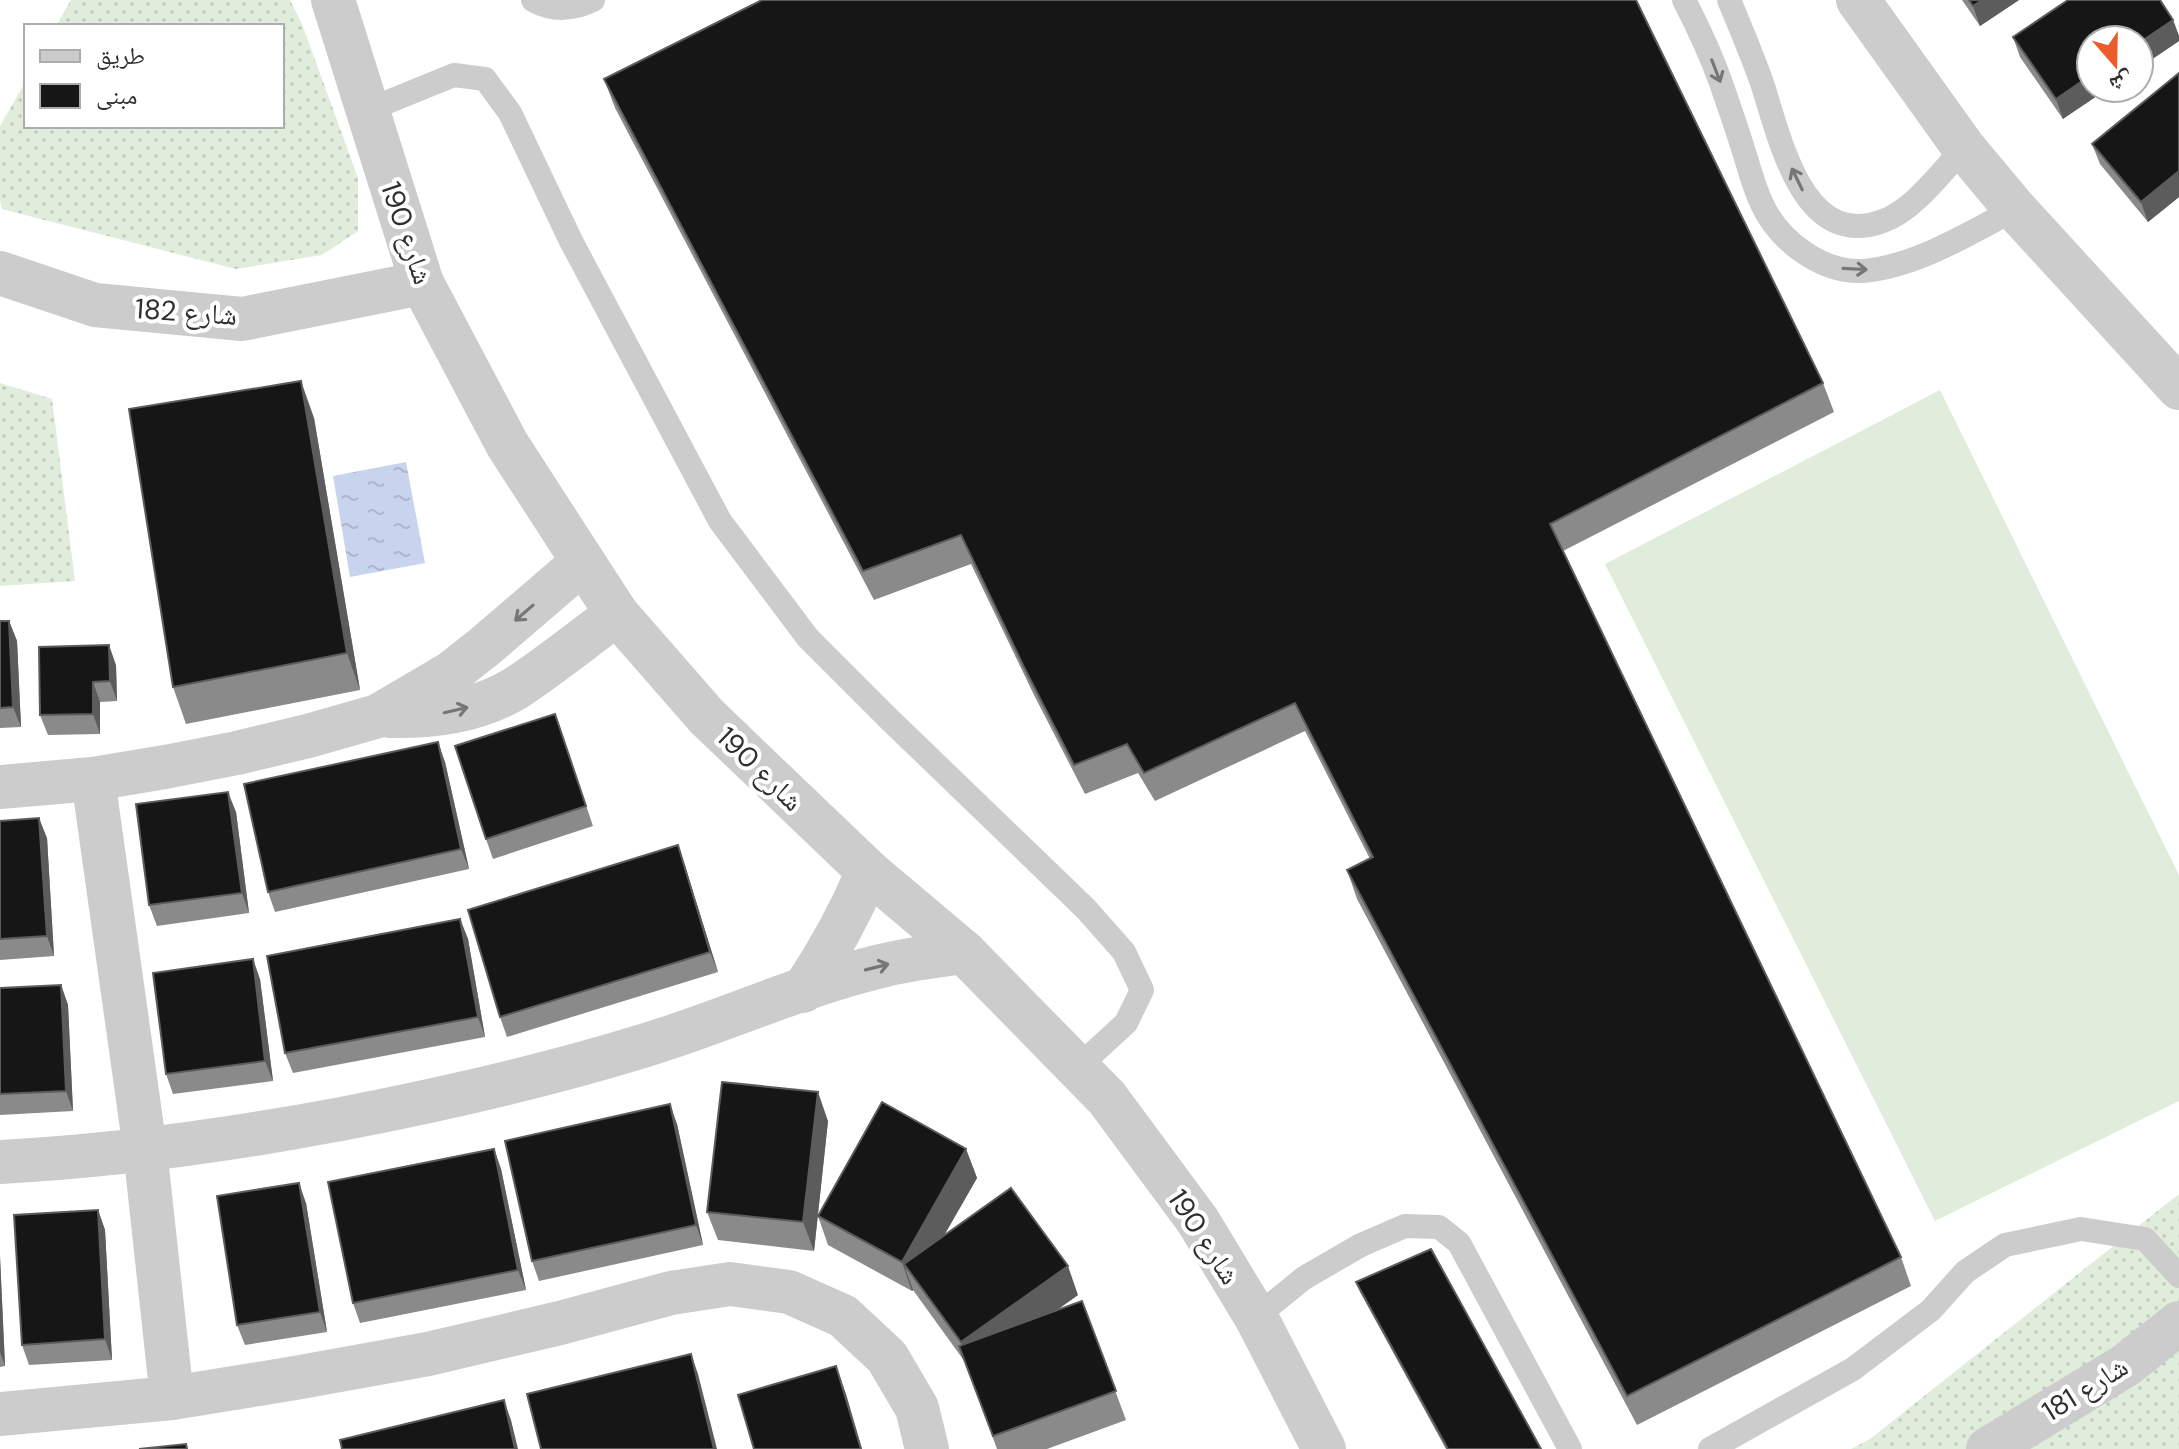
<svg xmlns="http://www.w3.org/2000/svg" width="2179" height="1449" font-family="'DM Sans','Noto Naskh Arabic',sans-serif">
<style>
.grass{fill:url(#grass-dots)}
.pitch{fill:#e0eddc}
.water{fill:url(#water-ripples)}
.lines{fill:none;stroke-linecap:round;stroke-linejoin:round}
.service{stroke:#ccc;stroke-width:24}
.minor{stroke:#ccc;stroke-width:44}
.wall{fill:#8a8a8a}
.shaded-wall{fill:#5c5c5c}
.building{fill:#161616;stroke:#5c5c5c;stroke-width:2}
.oneway{stroke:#767676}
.labels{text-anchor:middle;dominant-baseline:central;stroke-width:8;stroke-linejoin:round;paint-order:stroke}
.street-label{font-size:28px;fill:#2f2f2f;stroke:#fff}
</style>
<defs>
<pattern id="grass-dots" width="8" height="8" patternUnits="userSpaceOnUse" patternTransform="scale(2)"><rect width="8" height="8" fill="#e0eddc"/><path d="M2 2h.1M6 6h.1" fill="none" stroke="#c0ccbd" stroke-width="1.8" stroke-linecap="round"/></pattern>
<pattern id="water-ripples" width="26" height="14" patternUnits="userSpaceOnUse" patternTransform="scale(2)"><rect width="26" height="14" fill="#c8d3ed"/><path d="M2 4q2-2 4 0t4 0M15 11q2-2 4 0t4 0" fill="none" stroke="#acb5cc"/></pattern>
</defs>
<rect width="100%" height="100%" fill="#fff"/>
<g class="grass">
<polygon points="71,0 290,0 302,24 358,178 358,231 322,255 236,269 2,209 0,201 0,126 26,81 26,126 282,126 282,26 56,26"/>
<polygon points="0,383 52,399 75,581 0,586"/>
<polygon points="2179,1194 2179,1449 1851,1449 1870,1439"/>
</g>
<polygon class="pitch" points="1940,390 2179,875 2179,1101 1935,1221 1605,564"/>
<polygon class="water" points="406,462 425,563 350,577 333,476"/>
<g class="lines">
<g class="service">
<path d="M533 0C552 11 574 10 593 0"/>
<path d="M1684 0C1698 27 1711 55 1721 83 1729 106 1737 129 1744 152 1750 170 1754 188 1762 204 1779 241 1822 273 1863 271 1915 267 1970 233 2015 209"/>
<path d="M1729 0C1740 26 1751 53 1761 80 1779 133 1801 252 1883 221 1914 210 1942 171 1964 148"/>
<polyline points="368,110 454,75 485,79 510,113 571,241 720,521 808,638 889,719 1086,909 1124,952 1142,990 1126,1023 1078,1067"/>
<polyline points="1256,1317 1304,1278 1361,1245 1405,1226 1439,1227 1459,1243 1570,1449"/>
<polyline points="1710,1449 1853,1369 1931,1310 1965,1272 2005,1245 2081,1229 2145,1239 2179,1276"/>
</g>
<g class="minor">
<polyline points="333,0 422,283 507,444 617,614 707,717 868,871 964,952 1107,1098 1198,1221 1256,1317 1324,1449"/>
<polyline points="1858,0 1964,148 2015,209 2179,388"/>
<polyline points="0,273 95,305 242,319 422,283"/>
<path d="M389 716C431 717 479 711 516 688 551 665 584 638 617 614"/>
<polyline points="93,779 145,1149 172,1398"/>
<polyline points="0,787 93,779 165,767 237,753 308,736 378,716 451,673 484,647 583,562"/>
<path d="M803 991C829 952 850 914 868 871"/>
<path d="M0 1162C114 1156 229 1140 341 1119 444 1099 546 1076 646 1045 725 1021 801 985 881 966 908 959 936 956 964 952"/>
<polyline points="0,1414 172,1398 295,1378 428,1354 560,1323 671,1293 730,1284 789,1292 843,1316 887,1357 917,1408 927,1449"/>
<polyline points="1988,1449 2126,1365 2179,1323"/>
</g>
</g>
<g class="wall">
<polygon points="1962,0 2019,0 1980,26"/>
<polygon points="2173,20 2179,36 2179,41 2139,68 2139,40 2063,119 2020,57 2013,37"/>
<polygon points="2179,73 2179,197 2148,222 2100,164 2092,144"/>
<polygon points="604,79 1823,383 1834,412 1563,551 1901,1257 1911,1286 1637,1425 1357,899 1347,870 1370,859 1305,731 1155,801 1138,773 1085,794 1034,695 971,564 874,600 615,108"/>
<polygon points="314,418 360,690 186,724 173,687"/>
<polygon points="0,621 9,621 17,641 21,727 0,728"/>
<polygon points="116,665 117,701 100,702 100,734 48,735 40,715"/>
<polygon points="555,714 593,826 493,859 486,839"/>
<polygon points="445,762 469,869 275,912 268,892"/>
<polygon points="236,812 249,913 157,926 149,905"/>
<polygon points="0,821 47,838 54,956 0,960"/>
<polygon points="685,866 718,972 507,1037 500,1017"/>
<polygon points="460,919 468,939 485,1037 293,1073 285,1053"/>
<polygon points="260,979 273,1081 173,1094 166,1074"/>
<polygon points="61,985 68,1005 73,1111 0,1115 0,988"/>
<polygon points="828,1121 814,1251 718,1240 707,1212"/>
<polygon points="677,1124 703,1245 539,1281 532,1261"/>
<polygon points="494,1149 501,1169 526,1290 360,1323 353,1303"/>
<polygon points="966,1149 977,1178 944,1236 1078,1295 1057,1310 1082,1301 1126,1420 1047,1449 997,1449 965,1362 913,1290 912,1291 828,1245 818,1216"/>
<polygon points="306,1203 327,1332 245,1345 237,1325"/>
<polygon points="98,1210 105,1230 112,1360 29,1365 22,1345"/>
<polygon points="0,1257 5,1366 0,1367"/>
<polygon points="1356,1282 1541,1449 1446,1449 1360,1292"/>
</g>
<g class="shaded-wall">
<polygon points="1982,0 2019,0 1980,26 1973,6"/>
<polygon points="2173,20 2179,36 2179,41 2139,68 2139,43"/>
<polygon points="2091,75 2091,88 2109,88 2063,119 2056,99"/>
<polygon points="2179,171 2179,197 2148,222 2141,202"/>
<polygon points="301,381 314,418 360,690 347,653"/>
<polygon points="9,621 17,641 21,727 13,707"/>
<polygon points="109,645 116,665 117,701 110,681"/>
<polygon points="93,682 100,702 100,734 93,714"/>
<polygon points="438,742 445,762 469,869 461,849"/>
<polygon points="228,792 236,812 249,913 242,893"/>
<polygon points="39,818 47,838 54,956 47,936"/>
<polygon points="678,845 685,866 718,972 710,952"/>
<polygon points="460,919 468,939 485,1037 478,1017"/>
<polygon points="253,959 260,979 273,1081 265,1061"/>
<polygon points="61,985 68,1005 73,1111 66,1091"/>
<polygon points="818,1092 828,1121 814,1251 803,1222"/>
<polygon points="670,1104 677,1124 703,1245 696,1225"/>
<polygon points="494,1149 501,1169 526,1290 518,1270"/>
<polygon points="966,1149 977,1178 917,1282 904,1264 913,1290 912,1291 902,1262"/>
<polygon points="299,1183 306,1203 327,1332 320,1312"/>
<polygon points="98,1210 105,1230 112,1360 105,1339"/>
<polygon points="0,1257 5,1366 0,1352"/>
<polygon points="1068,1266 1078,1295 971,1371 961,1342"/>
<polygon points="691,1354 698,1374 717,1449 714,1449"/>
<polygon points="836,1366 846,1394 862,1449 861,1449"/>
<polygon points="504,1400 511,1420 518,1449 515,1449"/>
</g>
<g class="building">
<polygon points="762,0 1636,0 1823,383 1550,524 1901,1257 1627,1396 1347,870 1373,857 1295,703 1144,773 1127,744 1074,765 1024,667 961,535 863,571 604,79"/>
<polygon points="1969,0 1982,0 1973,6"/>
<polygon points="2068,0 2160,0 2173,20 2139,43 2139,40 2091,40 2091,75 2056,99 2013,37"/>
<polygon points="2179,73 2179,171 2141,202 2092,144"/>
<polygon points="301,381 347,653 173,687 129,409"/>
<polygon points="0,621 9,621 13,707 0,708"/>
<polygon points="109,645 110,681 93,682 93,714 40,715 39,647"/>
<polygon points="555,714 586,806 486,839 455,746"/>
<polygon points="438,742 461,849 268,892 244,784"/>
<polygon points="228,792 242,893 149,905 136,804"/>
<polygon points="39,818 47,936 0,939 0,821"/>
<polygon points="678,845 710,952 500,1017 468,910"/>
<polygon points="460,919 478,1017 285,1053 267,956"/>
<polygon points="253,959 265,1061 166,1074 153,973"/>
<polygon points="61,985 66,1091 0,1094 0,988"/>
<polygon points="722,1082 818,1092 803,1222 707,1212"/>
<polygon points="882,1102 966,1149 902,1262 818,1216"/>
<polygon points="670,1104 696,1225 532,1261 505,1141"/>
<polygon points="494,1149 518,1270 353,1303 328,1182"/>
<polygon points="299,1183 320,1312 237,1325 217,1196"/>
<polygon points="1011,1188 1068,1266 961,1342 904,1264"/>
<polygon points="98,1210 105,1339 22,1345 14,1215"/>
<polygon points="1431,1249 1541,1449 1448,1449 1356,1282"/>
<polygon points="1082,1301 1116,1391 993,1436 959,1346"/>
<polygon points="691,1354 714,1449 541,1449 527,1394"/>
<polygon points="836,1366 861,1449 754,1449 738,1395"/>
<polygon points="504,1400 515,1449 342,1449 340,1440"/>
<polygon points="186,1444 187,1449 139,1449"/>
</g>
<defs><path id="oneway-shaft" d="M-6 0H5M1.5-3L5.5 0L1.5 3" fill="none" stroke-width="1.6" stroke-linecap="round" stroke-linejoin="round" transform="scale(2)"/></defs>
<g class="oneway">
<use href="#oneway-shaft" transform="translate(1716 71) rotate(69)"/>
<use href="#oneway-shaft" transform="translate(1797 179) rotate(-116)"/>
<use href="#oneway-shaft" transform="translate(1855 269) rotate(3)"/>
<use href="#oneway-shaft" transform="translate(524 613) rotate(139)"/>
<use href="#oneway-shaft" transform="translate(456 710) rotate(-13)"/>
<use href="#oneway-shaft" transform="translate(877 967) rotate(-14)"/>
</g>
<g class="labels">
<g class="street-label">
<text transform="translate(407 233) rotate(71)">شارع 190</text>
<text transform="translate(186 312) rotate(4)">شارع 182</text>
<text transform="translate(760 769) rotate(44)">شارع 190</text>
<text transform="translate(1204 1237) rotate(57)">شارع 190</text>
<text transform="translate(2085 1389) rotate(-32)">شارع 181</text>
</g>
</g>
<rect x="24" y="24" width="260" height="104" fill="#ffffff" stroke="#acacac" stroke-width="2"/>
<rect x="40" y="50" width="40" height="12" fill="#cccccc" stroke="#acacac" stroke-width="2"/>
<text x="96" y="64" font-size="24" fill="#2f2f2f">طريق</text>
<rect x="40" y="84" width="40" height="24" fill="#161616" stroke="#acacac" stroke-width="2"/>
<text x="96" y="104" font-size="24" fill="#2f2f2f">مبنى</text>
<g transform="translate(2115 64) rotate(160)"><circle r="38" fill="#ffffff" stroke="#acacac" stroke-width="2"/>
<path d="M0-6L14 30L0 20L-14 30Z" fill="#ed5a2b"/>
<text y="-12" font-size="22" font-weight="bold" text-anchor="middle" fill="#2f2f2f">ش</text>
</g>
</svg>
